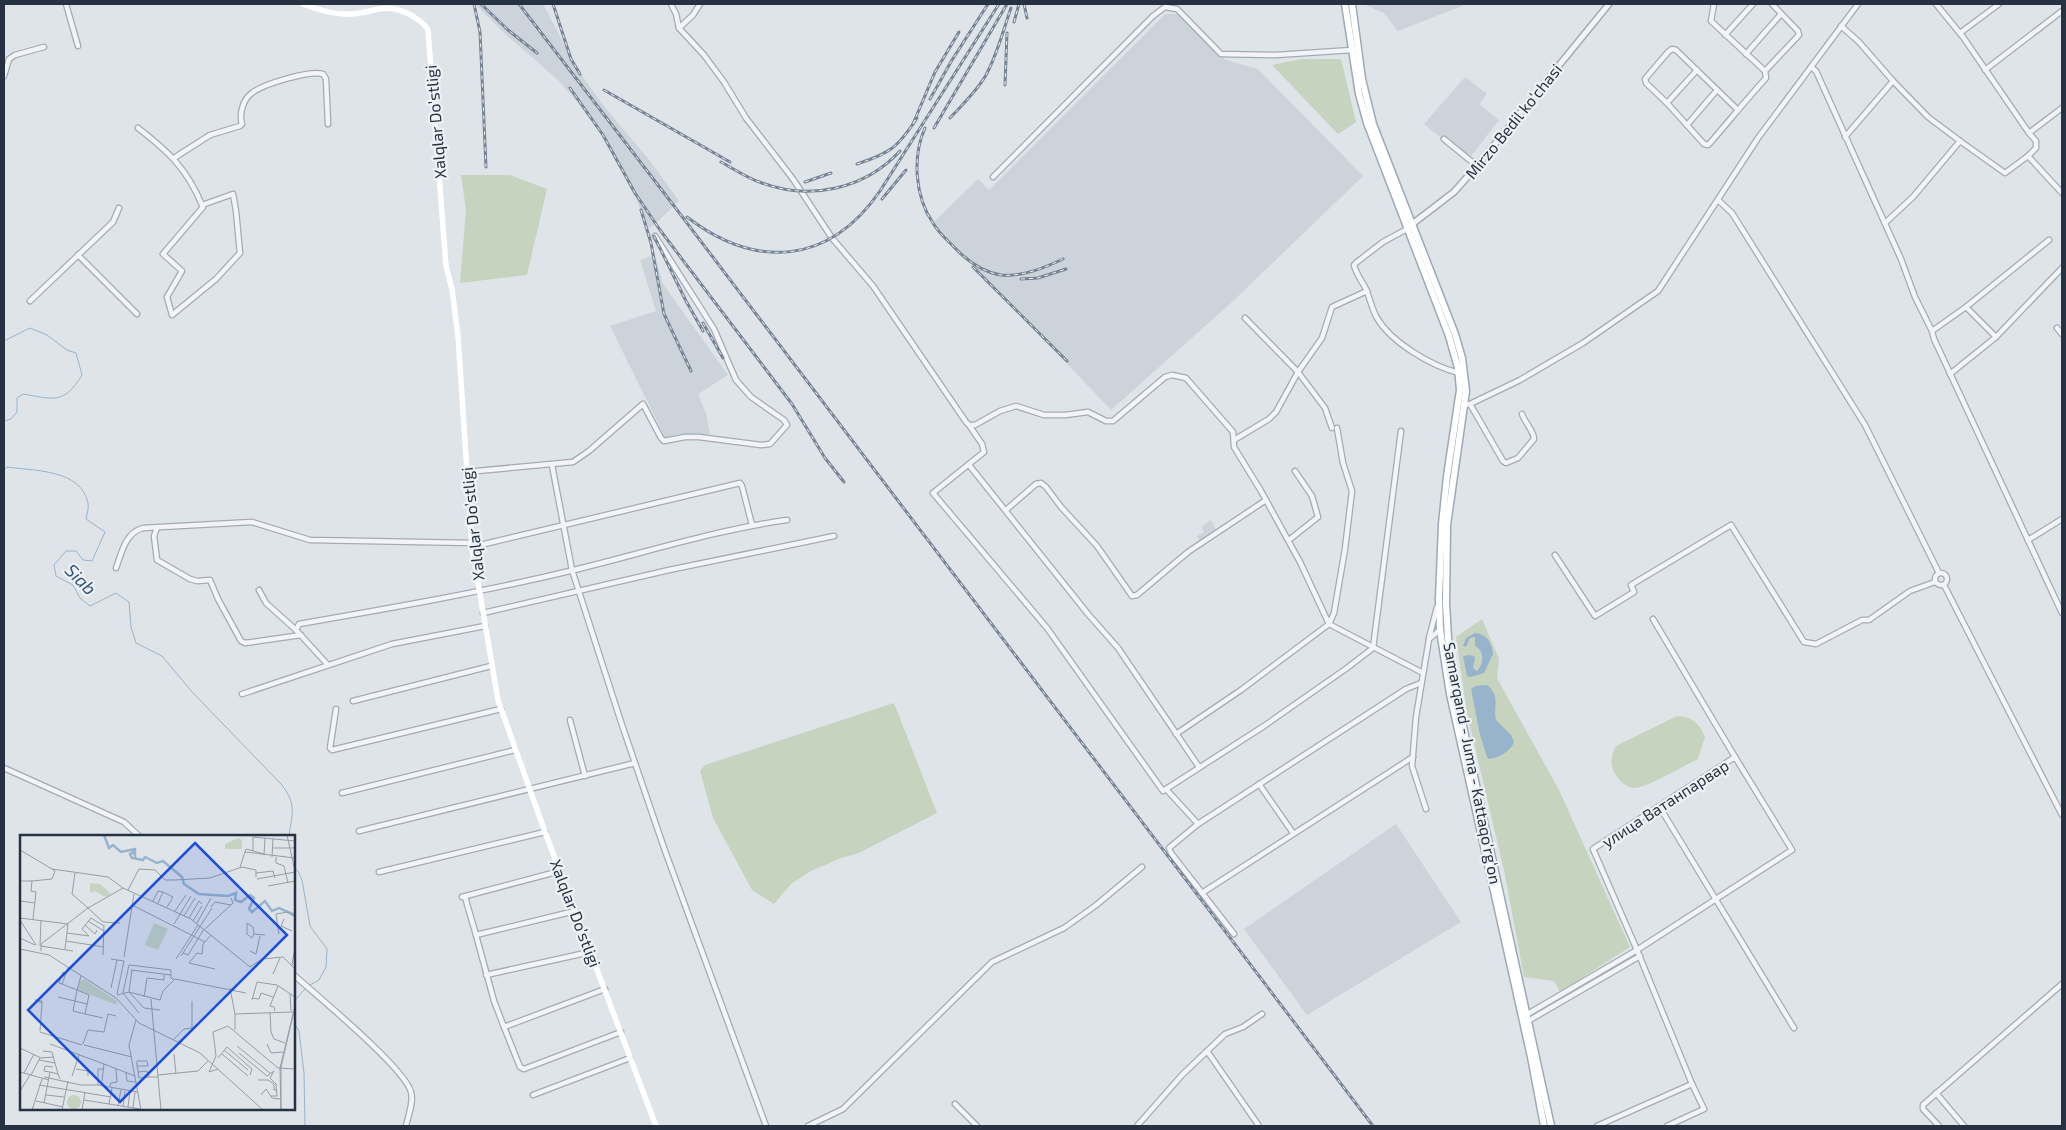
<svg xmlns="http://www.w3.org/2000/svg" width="2066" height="1130" font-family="'Exo 2',sans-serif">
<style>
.built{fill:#ccd3db}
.green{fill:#c6d4bf}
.water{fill:#97b4cc}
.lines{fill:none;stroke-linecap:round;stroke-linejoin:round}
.stream{stroke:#97b4cc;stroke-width:1}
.minor-casing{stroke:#a4abb3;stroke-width:7}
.tertiary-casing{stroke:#a4abb3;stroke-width:8}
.primary-casing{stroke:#9da9b6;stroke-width:9}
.minor{stroke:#f2f4f7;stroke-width:4.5}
.tertiary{stroke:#f2f4f7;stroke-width:5}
.secondary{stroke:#fff;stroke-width:5.5}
.primary{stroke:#fff;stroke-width:6}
.rail-casing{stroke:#778494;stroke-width:3}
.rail{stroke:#eef2f7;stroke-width:1;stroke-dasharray:4;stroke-linecap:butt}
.labels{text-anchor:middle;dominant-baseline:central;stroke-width:4.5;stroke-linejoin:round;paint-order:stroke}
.street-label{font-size:16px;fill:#263241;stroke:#eef2f7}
.water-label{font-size:18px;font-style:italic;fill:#2d5479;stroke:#eef2f7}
.inset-river{fill:none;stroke:#97b4cc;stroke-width:2.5}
.inset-road{fill:none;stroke:#959da6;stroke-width:1}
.view{fill:#1d4ed8;fill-opacity:0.15;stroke:#1d4ed8;stroke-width:2.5}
.inset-edge{fill:none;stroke:#263241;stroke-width:2.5}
</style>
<rect width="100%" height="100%" fill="#dfe4e9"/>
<g class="built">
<polygon points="475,4 543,4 576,67 603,105 651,162 679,201 653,226 648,229 638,203 608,144 579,104 558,80 504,33"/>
<polygon points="1363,4 1463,4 1462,6 1398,31 1384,13"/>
<polygon points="1165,14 1182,14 1226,60 1258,69 1363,176 1232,302 1111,410 933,223 978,179 989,190"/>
<polygon points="1465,77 1487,94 1479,104 1499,120 1468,160 1424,124"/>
<polygon points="655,255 663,284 728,375 698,394 706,413 710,434 677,434 666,439 610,326 656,311 640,260"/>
<polygon points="1211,520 1216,530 1199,540 1197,536 1204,532 1201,527"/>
<polygon points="1396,824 1461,922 1307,1015 1244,929"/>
</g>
<g class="green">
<polygon points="1302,59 1341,59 1356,122 1338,134 1272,65"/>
<polygon points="461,175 510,175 547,189 527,275 460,283 466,210"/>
<polygon points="1482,619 1499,659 1497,678 1559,790 1630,947 1560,992 1554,981 1524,977 1505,875 1467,713 1456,637"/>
<polygon points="894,703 937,813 859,853 841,858 811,871 791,884 774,904 752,890 713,818 700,771 705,765"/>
<path d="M1677 716C1692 716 1700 724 1705 737L1698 759C1685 765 1647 788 1634 788 1627 787 1619 781 1616 775 1609 765 1611 756 1616 746Z"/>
</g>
<g class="water">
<path d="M1475 633C1487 634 1492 643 1493 654L1484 673 1471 677 1467 676 1463 656 1470 655 1475 657 1473 668 1477 671C1484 664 1485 651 1475 646V637L1470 638 1466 647 1463 646 1466 638Z"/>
<path d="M1487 685C1501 696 1493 707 1496 720L1511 735 1514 742C1511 751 1499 758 1489 759L1487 757 1480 735 1471 689 1475 686Z"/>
</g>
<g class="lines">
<g class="stream">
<path d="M4 341 30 328 47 335 67 350 76 353 82 375C64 405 53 399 23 394L17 398V412L11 419 4 421"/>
<path d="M4 470 7 467C34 471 81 469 88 503 89 508 87 514 86 519L105 532 92 561 83 560 76 551H66L54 565 56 576 73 585 80 598 90 606 116 593 129 602 131 627 136 643 162 656 193 693 282 785C297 805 292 813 289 836"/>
<polyline points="294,869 298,871 302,880 310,926 327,949 326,967 319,980 308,986"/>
<polyline points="294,1001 305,989"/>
<polyline points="294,1016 294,1022 299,1031 304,1073 305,1126"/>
</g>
<defs>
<g id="minor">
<polyline points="66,4 78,46"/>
<polyline points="671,4 676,14 679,28 704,55 724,82 746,118 793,179 832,238 873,286 966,422 969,425 975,425 1000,411 1016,406 1044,415 1065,415 1088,412 1106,421 1113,421 1165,377 1172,375 1186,378 1233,432 1234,447 1261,491 1300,562 1329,624 1423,673"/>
<polyline points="1714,4 1711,21 1765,71"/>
<polyline points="1936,4 1963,37 2029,133 2036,141 2036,148 2028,156 2062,193"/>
<polyline points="1841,26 1859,42 1893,81 1845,137"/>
<polyline points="679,28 693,15 700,4"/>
<polyline points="1960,33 1999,4"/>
<polyline points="1725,35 1753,4"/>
<polyline points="1746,54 1781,14"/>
<polyline points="1811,67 1816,71 1901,259 1915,297 1932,331 1966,307 2049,240"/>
<polyline points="1985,70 2062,11"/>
<polyline points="4,76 9,59 15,55 44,47"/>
<polyline points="1893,81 1928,117 1960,141"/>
<polyline points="1667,103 1697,70"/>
<path d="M1738 110 1676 50 1672 49 1668 52 1645 79 1646 83 1667 103 1704 144 1708 145 1710 143C1729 121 1747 99 1766 78L1765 71 1799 35 1798 31 1772 4"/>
<polyline points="1687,125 1717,90"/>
<path d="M138 128C169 152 187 169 202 205L203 207 163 254 182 271 167 297 172 315 216 279 240 253 236 211 233 194 202 205"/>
<polyline points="2029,133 2062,108"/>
<polyline points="1444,139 1477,166"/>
<path d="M174 158 210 135 240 126 242 124C239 114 243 99 252 93 263 84 310 70 323 74L326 79 328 124"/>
<polyline points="993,177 1153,16 1165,7 1177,9 1182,14 1221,54 1276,55 1352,50"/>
<polyline points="1718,200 1732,213 1865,425 1939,573"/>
<polyline points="1885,223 1913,197 1960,141 2005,173 2028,156"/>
<path d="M1407 229 1383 242 1357 262 1354 265C1356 274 1362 281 1366 289 1370 299 1372 309 1377 318 1391 342 1431 366 1459 373"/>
<polyline points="78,255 137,314"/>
<polyline points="30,301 113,222 119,208"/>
<polyline points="1966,307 1996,337 2062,268"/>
<polyline points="1245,318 1298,372 1325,408 1332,428"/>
<polyline points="2057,328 2062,334"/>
<polyline points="1932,331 1934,339 2062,613"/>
<polyline points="1950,374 1996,337"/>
<path d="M1470 404 1503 461 1506 463 1518 458 1534 439C1534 431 1525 423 1522 414"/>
<polyline points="1464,405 1470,404 1520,380 1583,343 1658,291 1758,138 1858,4"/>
<polyline points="969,425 982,444 984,452 933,493 1047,628 1163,791 1264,726 1347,668 1373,648 1401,431"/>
<polyline points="1234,440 1269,419 1276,412 1298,372 1322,338 1332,307 1367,291"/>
<polyline points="552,465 572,570 621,722 664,848 766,1126"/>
<polyline points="969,465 1088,614 1118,648 1199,767"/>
<polyline points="466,472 573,462 589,451 643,404 661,438 664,441 685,437 699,437 761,445 770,444 787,425 784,420 751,397 736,380 714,329 655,236"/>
<polyline points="1006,510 1036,484 1041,483 1046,487 1061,507 1097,546 1132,596 1137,595 1188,552 1266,500"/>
<polyline points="157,528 154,536 157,560 190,579 197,581 210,580 218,599 241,641 245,643 301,635"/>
<polyline points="1289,540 1318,517 1312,496 1295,471"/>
<polyline points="2028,540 2062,519"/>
<polyline points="472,547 740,483 742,486 752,525"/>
<polyline points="1555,555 1595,616 1634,592 1631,585 1731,525 1804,642 1816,644 1862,620 1869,620 1910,591 1935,582"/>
<path d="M116 568C122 552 125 533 143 528L252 522 310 540 472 543"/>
<circle cx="1941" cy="579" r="6"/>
<polyline points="1944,585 2062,815"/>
<polyline points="259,590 266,603 296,630 328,665"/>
<polyline points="483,613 669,570 834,536"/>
<polyline points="1653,619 1735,757"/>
<path d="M296 630 299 624C391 608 483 592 574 570 644 553 715 530 787 520"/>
<polyline points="1429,638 1437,607"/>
<polyline points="242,694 392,644 485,626"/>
<polyline points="353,701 491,666"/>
<polyline points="336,709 330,748 332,750 501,709"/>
<polyline points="570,720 585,776"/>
<polyline points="1176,734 1241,690 1329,624 1334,613 1345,549 1352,491 1343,463 1337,428"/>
<polyline points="4,768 124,822 139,836"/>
<polyline points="1259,784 1293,833"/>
<polyline points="1166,789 1198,824"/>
<polyline points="342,793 515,750"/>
<polyline points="1659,806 1794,1028"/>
<polyline points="1426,809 1412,766 1416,717 1429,639 1441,629"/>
<polyline points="359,831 635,763"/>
<polyline points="379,872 545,832"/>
<polyline points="1202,893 1413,757"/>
<polyline points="462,897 560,871"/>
<polyline points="465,897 476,935"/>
<polyline points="575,911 476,935 494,1001 504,1027 605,989"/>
<polyline points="1234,934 1171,853 1169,848 1198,824 1406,689 1421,683"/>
<path d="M294 975C316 995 405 1068 411 1092 414 1102 408 1116 406 1126"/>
<polyline points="486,975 590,952"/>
<polyline points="1526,1015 1637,950 1593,849 1735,757 1792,850 1637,950 1692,1084 1704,1109 1667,1126"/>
<polyline points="1528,1021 1640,956"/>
<polyline points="504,1027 520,1067 524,1069 621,1032"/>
<polyline points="1207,1051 1259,1126"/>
<polyline points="1936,1093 1964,1126"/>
<polyline points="533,1095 630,1058"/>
<polyline points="955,1104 977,1126"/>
<polyline points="808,1126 843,1109 992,962 1064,928 1095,906 1142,867"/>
<polyline points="1137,1126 1182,1075 1225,1034 1243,1027 1262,1014"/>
<polyline points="1597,1126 1692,1084"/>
<polyline points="1939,1126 1923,1109 1923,1105 2062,984"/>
</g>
<polyline id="tertiary" points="1411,225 1454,192 1477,166 1609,4"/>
<g id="primary">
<polyline points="1345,4 1359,94 1367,123 1449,336 1458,368 1460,390 1447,476 1442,524 1439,598 1440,630 1450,694 1531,1057 1544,1126"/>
<polyline points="1352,4 1362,79 1373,124 1455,334 1462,358 1466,391 1447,525 1446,603 1448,638 1454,685 1551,1126"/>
</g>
</defs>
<use href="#minor" class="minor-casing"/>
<use href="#tertiary" class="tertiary-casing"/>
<use href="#primary" class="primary-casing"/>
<use href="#minor" class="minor"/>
<use href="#tertiary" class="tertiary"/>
<path class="secondary" d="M303 4C316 9 331 14 345 14 375 15 380 0 411 15 418 20 425 23 428 30L446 266 452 289 458 336 472 547 498 700 545 832 656 1126"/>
<use href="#primary" class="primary"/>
<defs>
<g id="rail">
<polyline points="474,4 480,32 486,167"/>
<polyline points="481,4 508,30 537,53"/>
<polyline points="519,4 671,202 1373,1126"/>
<polyline points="553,4 571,59 580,74"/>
<polyline points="1024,4 1027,18"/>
<polyline points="1014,22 1019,4"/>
<polyline points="1005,85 1007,33"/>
<polyline points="570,88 603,135 635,193 660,230 792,404 825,458 844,482"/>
<polyline points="604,90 730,162"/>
<polyline points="930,99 952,60 988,4"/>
<path d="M950 118C963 104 977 91 986 75 997 55 1003 31 1011 8"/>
<polyline points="913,124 935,72 959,32"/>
<path d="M925 128C912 157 915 197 933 223 938 232 946 239 953 246 966 260 982 272 1001 275 1022 277 1044 268 1063 259"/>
<polyline points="934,128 1007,4"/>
<path d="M721 162C734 169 747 178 762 183 810 201 865 189 900 151"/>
<path d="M857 164C891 153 898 147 917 118"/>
<polyline points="805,182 831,173"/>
<polyline points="882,199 906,170"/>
<polyline points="641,210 651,243 664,314 691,371"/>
<path d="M687 217C756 270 829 265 880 191L999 4"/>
<polyline points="654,236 686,301 703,331"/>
<polyline points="973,267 1067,361"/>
<polyline points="1021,279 1038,278 1066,269"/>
<polyline points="703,323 723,358"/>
</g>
</defs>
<use href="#rail" class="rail-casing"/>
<use href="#rail" class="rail"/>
</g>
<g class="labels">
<g class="street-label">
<text transform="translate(1513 121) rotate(-51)">Mirzo Bedil ko'chasi</text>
<text transform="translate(435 122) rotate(-95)">Xalqlar Do’stligi</text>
<text transform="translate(472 524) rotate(-96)">Xalqlar Do’stligi</text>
<text transform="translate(1473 763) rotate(79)">Samarqand - Juma - Kattaqo‘rg‘on</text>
<text transform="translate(1665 803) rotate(-33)">улица Ватанпарвар</text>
<text transform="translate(576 913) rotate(69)">Xalqlar Do’stligi</text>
</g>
<g class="water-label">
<text transform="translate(81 579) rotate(45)">Siab</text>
</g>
</g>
<g transform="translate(20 835)">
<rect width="275" height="275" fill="#dfe4e9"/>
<path d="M218 3 222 5V14H205V9ZM70 48 80 49 91 59 85 62 75 56 70 58ZM134 88 148 94 138 115 125 110ZM64 144 97 166V170L58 155 60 146ZM47 267a7 7 0 1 1 14 0a7 7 0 1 1-14 0Z" fill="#c6d4bf"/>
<path class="inset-river" d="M84 0 89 13 93 10 101 17 115 14V20L113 17 110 19 112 23 123 25 125 22 137 28 143 26 162 42 164 49 179 59 208 61 216 58 215 65 221 67 230 60 234 63 229 74 232 77 245 66 252 76 259 73 275 80"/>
<path class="inset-road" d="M267 0 275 36M253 13H275M0 15 32 34 88 42 103 53M233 16V2L275 6M225 17 275 23M244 20 245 3M252 22 253 4M256 22V28L264 31 268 48M220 32 226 14 244 19M55 38 52 59 68 73M236 38 253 36 255 43M0 39V62M237 44 275 37M1 46H12L11 56 16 57 13 84M12 46 32 44 35 36 32 34M248 51 275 46M108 55 119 34 135 35 145 45H155L190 43 222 32 236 35V42M0 66 15 68M133 66 138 56 143 57M138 68 143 57 153 62 147 72M112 70 185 107M191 72 195 67 211 70M68 73 83 87 100 88M155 76 166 60M164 81 175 63M0 83 48 89 45 114M169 83 179 66 182 69M264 84 261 91 272 96M0 85 16 110M68 86 84 96M173 86 182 71M177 88 191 63M154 89 171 61M65 90 75 99 77 95M185 94 213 68 211 63M47 98 69 101 62 94 71 83 84 91M234 99 232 103 227 99V88L233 92 234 99 245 100M259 99 256 79 267 77 275 82M191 100 183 109 182 119 177 118 169 128 195 134M0 103 15 110M46 106 84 112M20 111 21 85M21 111 53 116M0 114 29 120 96 163 119 188 180 218 243 275M21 116V109L68 73 103 53 171 84 230 132 242 124 263 122 275 134M230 116 236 119 240 101M163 118 168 120 184 94M83 120 84 90M161 121 192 73M104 122 114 59M91 124 104 126 97 159M156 124 178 90M272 130 275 112M111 135 151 140M112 135 109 157 124 173M253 139 260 123M42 149 57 155 53 176 65 179 69 160 57 155 61 141M42 149 39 148 43 137 46 138M42 149 48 133M91 153 97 125M210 153 215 179M270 159 271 176M97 160 109 157 140 165 143 156 155 144 226 158M38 162 67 169M124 162 127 143 144 145V140M232 163 239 164 241 158 253 162M131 164 141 275M232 165 237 147 257 150 275 162M124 173 140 175M255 176 254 172 250 171 258 151M250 177 251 197 254 204 265 208M119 178 103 158 109 130 151 135V143L154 144M65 179 83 183M116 185 109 210 121 275M215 195V179L273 177M20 196 22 168V166L15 165 22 168M20 197 62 210M153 205 164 194 172 193V166M30 209 84 229M63 209 68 195 84 197 88 179 96 181M247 209 251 218 263 217M64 210 112 222M217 211 250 238M0 213 21 223 34 222M204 215 228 235M23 216 32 217 38 239M219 218 247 241 254 236 250 243 256 249 257 261H251M154 219 156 239M202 219 228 241M198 223 207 212 232 234 230 240M19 225 35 228M117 231H128L127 226H117V231L118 235V236L119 243 129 242M56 234 68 236V241M198 234 189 237 196 221 193 197 208 191 258 233 275 234M0 237 29 245M30 237 24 236 25 231 33 232M118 237 127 236 129 242H138M4 238 14 219M106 238 107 246 115 247M11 240 20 223M138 240 178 236 188 226M52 241 59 220M24 242 61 250H78V234H83M238 245H248L254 249V255H257M82 246 84 229 115 241M19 250 91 262M78 250 118 257M90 251 91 248 97 247 96 234M0 256 10 240M26 260 44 262M241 260 246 254 252 263 260 264M64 265 120 274M16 266 43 272M24 268 30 237 38 239 40 244M89 269 92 253M98 271 101 255M103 272 105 256M108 272 110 256M113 273 115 257M12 275 22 244M42 275 48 246M62 275 65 257M261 275 260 233 275 171M261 275V232L275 172"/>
<path class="view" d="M175 8 267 100 100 267 8 175Z"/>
<rect width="275" height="275" class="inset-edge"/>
</g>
<rect width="2066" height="1130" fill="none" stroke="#263241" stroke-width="10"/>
</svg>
